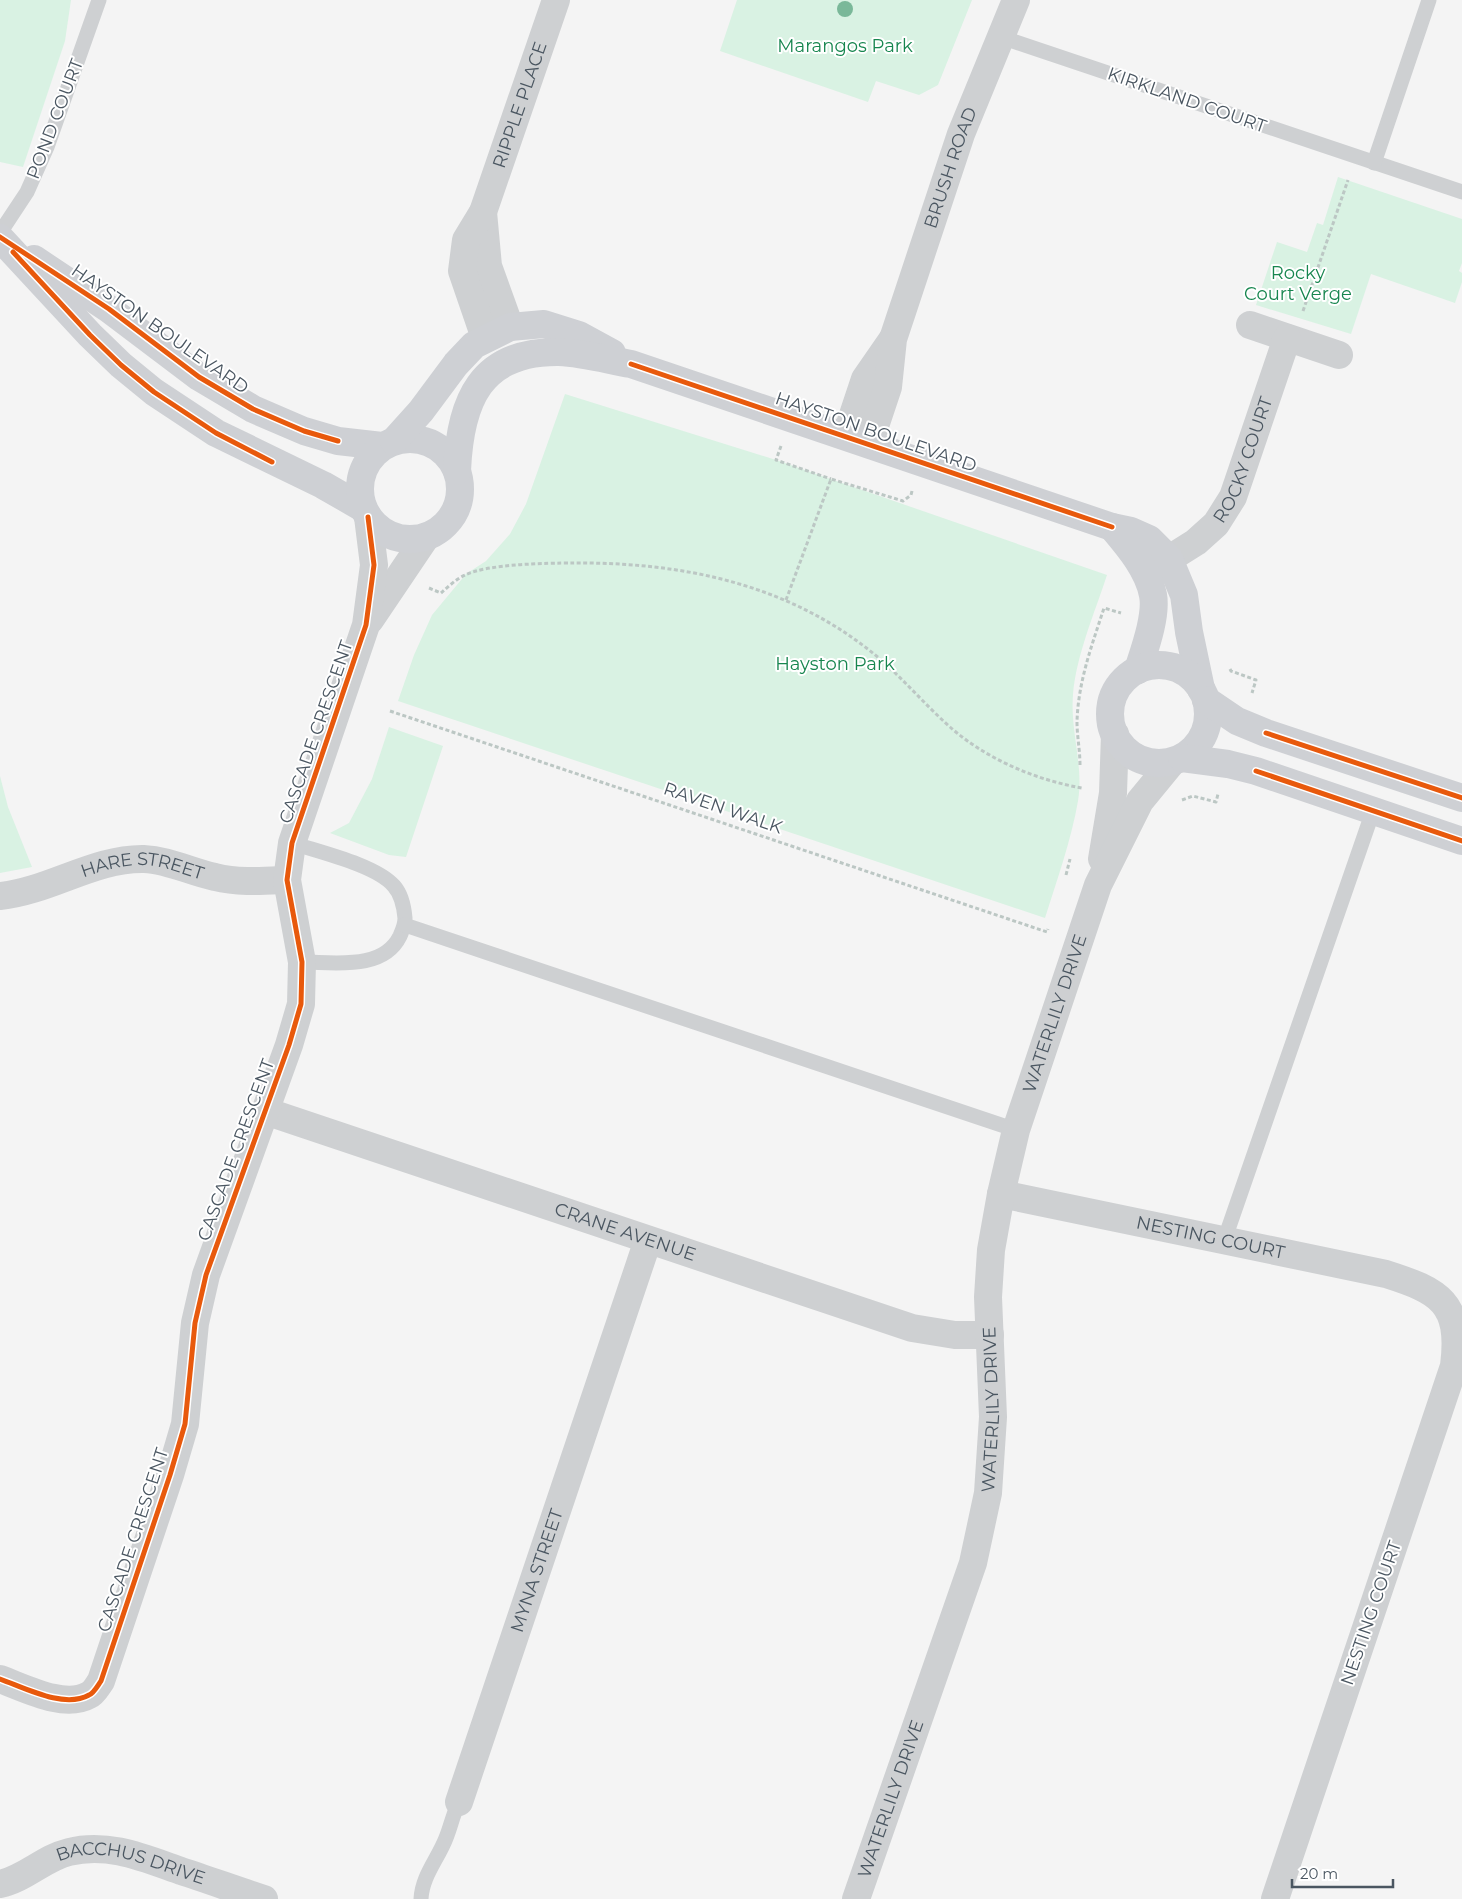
<svg xmlns="http://www.w3.org/2000/svg" width="1462" height="1899" font-family="Montserrat,sans-serif">
<style>
.green{fill:#d9f2e3}
.lines{fill:none;stroke-linecap:round;stroke-linejoin:round}
.path{stroke:#bcc7c4;stroke-width:3;stroke-dasharray:4 2.5;stroke-linecap:butt}
.lane{stroke:#ced0d2;stroke-width:15}
.street{stroke:#ced0d2;stroke-width:28}
.secondary{stroke:#ced0d4;stroke-width:28}
.cycleway-casing{stroke:#fff;stroke-width:8}
.cycleway{stroke:#e8590c;stroke-width:5}
.tree{fill:#7ab899}
.labels{text-anchor:middle;dominant-baseline:central;stroke-width:4;stroke-linejoin:round;paint-order:stroke}
.park-label{font-size:18px;fill:#17864f;stroke:#fff}
.street-label{font-size:18px;fill:#4a5661;stroke:#fff}
</style>
<rect width="100%" height="100%" fill="#f4f4f4"/>
<g class="green">
<polygon points="0,0 71,0 65,41 23,167 0,162"/>
<polygon points="737,0 972,0 938,85 919,95 876,81 868,102 720,51"/>
<polygon points="1338,177 1462,219 1462,263 1459,271 1462,273 1462,282 1455,303 1371,274 1351,334 1256,305 1277,242 1307,252 1317,223 1323,225"/>
<path d="M565 394 776 460 1107 575C1095 612 1076 656 1073 695 1070 731 1084 766 1078 801 1071 841 1057 880 1045 918L398 701 414 655 432 615 466 574 486 561 510 534 526 504Z"/>
<polygon points="389,727 443,746 406,857 389,855 330,833 349,823 372,779"/>
<polygon points="0,776 8,807 32,867 0,873"/>
</g>
<g class="lines">
<g class="path">
<polyline points="1303,311 1348,180"/>
<polyline points="781,446 776,460 831,479"/>
<path d="M429 588 441 593C448 587 456 579 465 575 487 564 547 563 573 563 682 562 788 584 874 654 901 676 924 704 950 727 986 759 1036 780 1082 788"/>
<polyline points="786,600 831,479 903,501 911,495 912,491"/>
<polyline points="1230,669 1231,671 1256,680 1252,693"/>
<polyline points="390,711 1047,932 1048,929"/>
<path d="M1080 765C1080 750 1077 736 1077 722 1078 682 1092 645 1104 608L1121 613"/>
<polyline points="1182,800 1193,796 1216,802 1218,794"/>
<polyline points="1066,875 1070,859"/>
</g>
<g class="lane">
<polyline points="1001,37 1462,192"/>
<polyline points="1374,163 1429,0"/>
<polyline points="0,233 27,192 47,147 99,0"/>
<path d="M292 843C319 852 376 865 394 886 402 895 404 907 405 918 405 925 403 929 400 936 383 971 334 962 302 962"/>
<polyline points="405,925 1016,1130"/>
<polyline points="1224,1241 1373,811"/>
<path d="M421 1899C422 1876 438 1859 446 1838 451 1826 453 1814 459 1802"/>
</g>
<g class="street">
<polyline points="483,212 488,266 510,327"/>
<polyline points="1250,325 1339,355"/>
<path id="s1" d="M485 338 462 271 466 240 483 212 556 0"/>
<polyline points="846,436 865,379 892,340"/>
<path id="s2" d="M869 444 888 387 893 339 961 134 1016 0"/>
<path id="s3" d="M1169 559 1196 542 1216 524 1233 497 1287 338"/>
<polyline points="370,620 426,537"/>
<polyline points="1102,859 1113,793 1115,734"/>
<path id="s4" d="M0 896C50 891 94 858 144 859 169 860 191 872 215 877 239 883 263 881 287 880"/>
<path id="s5" d="M265 1111 912 1328 955 1335H990"/>
<path id="s6" d="M1001 1194 1386 1274C1439 1291 1462 1302 1454 1366L1275 1899"/>
<path d="M0 1679C25 1688 64 1709 89 1695 94 1693 98 1685 101 1681L170 1475 185 1424 195 1323 206 1275 289 1045 301 1004 302 962 287 880 292 843 366 625 374 565 368 517"/>
<path id="s7" d="M459 1802 648 1240"/>
<path id="s8" d="M0 1884C25 1879 44 1858 69 1852 108 1842 144 1858 181 1871 209 1880 236 1890 264 1899"/>
<path id="s9" d="M856 1899 973 1563 988 1493 993 1417 988 1297 991 1250 1001 1194 1016 1130 1098 885 1140 801 1172 762"/>
</g>
<g class="secondary">
<polyline points="0,238 90,335 121,365 154,392 216,433 323,485 363,508"/>
<polyline points="34,259 109,309 199,377 253,409 304,431 338,441 382,446"/>
<circle cx="410" cy="489" r="50"/>
<polyline points="394,441 421,411 456,364 474,345 510,327 544,324 579,335 612,353"/>
<path d="M457 471C460 401 480 351 559 352 583 353 608 360 631 364L1112 527 1131 531 1149 539 1169 559 1184 595 1189 632 1201 689"/>
<path d="M1112 527C1128 546 1148 569 1153 595 1157 616 1144 651 1138 670"/>
<circle cx="1159" cy="714" r="49"/>
<polyline points="1206,700 1237,721 1266,733 1462,798"/>
<polyline points="1182,758 1228,764 1256,771 1462,841"/>
</g>
<defs>
<g id="cycleway">
<polyline points="0,237 109,309 199,377 253,409 304,431 338,441"/>
<polyline points="13,252 90,335 121,365 154,392 216,433 272,462"/>
<polyline points="631,364 1112,527"/>
<polyline points="1266,733 1462,798"/>
<polyline points="1256,771 1462,841"/>
<path d="M0 1679C25 1688 64 1709 89 1695 94 1693 98 1685 101 1681L170 1475 185 1424 195 1323 206 1275 289 1045 301 1004 302 962 287 880 292 843 366 625 374 565 368 517"/>
</g>
</defs>
<use href="#cycleway" class="cycleway-casing"/>
<use href="#cycleway" class="cycleway"/>
</g>
<circle class="tree" cx="845" cy="9" r="8"/>
<g class="labels">
<g class="park-label">
<text x="845" y="46">Marangos Park</text>
<text x="1298" y="273">Rocky<tspan x="1298" dy="21">Court Verge</tspan></text>
<text x="835" y="664">Hayston Park</text>
</g>
<g class="street-label">
<text transform="translate(1187 100) rotate(19)">KIRKLAND COURT</text>
<text stroke="none"><textPath href="#s1" startOffset="248">RIPPLE PLACE</textPath></text>
<text transform="translate(55 119) rotate(-69)">POND COURT</text>
<text stroke="none"><textPath href="#s2" startOffset="289">BRUSH ROAD</textPath></text>
<text transform="translate(160 329) rotate(35)">HAYSTON BOULEVARD</text>
<text transform="translate(876 432) rotate(19)">HAYSTON BOULEVARD</text>
<text stroke="none"><textPath href="#s3" startOffset="129">ROCKY COURT</textPath></text>
<text transform="translate(316 732) rotate(-71)">CASCADE CRESCENT</text>
<text transform="translate(723 808) rotate(19)">RAVEN WALK</text>
<text stroke="none"><textPath href="#s4" startOffset="148">HARE STREET</textPath></text>
<text stroke="none"><textPath href="#s9" startOffset="916">WATERLILY DRIVE</textPath></text>
<text transform="translate(236 1150) rotate(-70)">CASCADE CRESCENT</text>
<text stroke="none"><textPath href="#s5" startOffset="380">CRANE AVENUE</textPath></text>
<text stroke="none"><textPath href="#s6" startOffset="214">NESTING COURT</textPath></text>
<text stroke="none"><textPath href="#s9" startOffset="511">WATERLILY DRIVE</textPath></text>
<text transform="translate(133 1540) rotate(-72)">CASCADE CRESCENT</text>
<text stroke="none"><textPath href="#s7" startOffset="244">MYNA STREET</textPath></text>
<text transform="translate(1371 1613) rotate(-71)">NESTING COURT</text>
<text stroke="none"><textPath href="#s9" startOffset="106">WATERLILY DRIVE</textPath></text>
<text stroke="none"><textPath href="#s8" startOffset="140">BACCHUS DRIVE</textPath></text>
</g>
</g>
<path d="M1292 1879v8h101v-8" fill="none" stroke="#4a5661" stroke-width="2.5"/>
<text x="1300" y="1879" font-size="15" fill="#4a5661" stroke="#ffffff" stroke-width="4" paint-order="stroke">20 m</text>
</svg>
